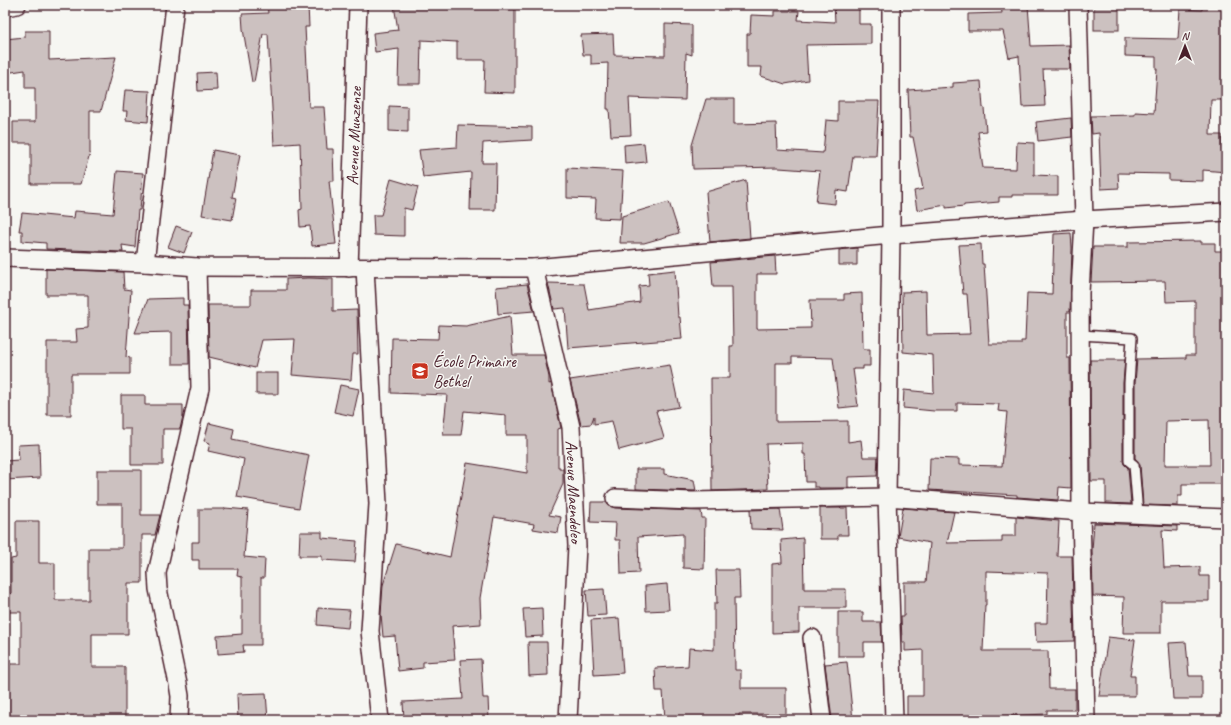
<svg xmlns="http://www.w3.org/2000/svg" width="1231" height="725" font-family="Caveat,sans-serif">
<style>
.building{fill:#ccc1c0;stroke:#4a1f2b;fill-rule:evenodd}
.lines{fill:none;stroke-linecap:round;stroke-linejoin:round}
.lane-casing{stroke:#4a1f2b;stroke-width:12}
.street-casing{stroke:#4a1f2b;stroke-width:20}
.lane{stroke:#f6f6f2;stroke-width:9}
.street{stroke:#f6f6f2;stroke-width:17}
.labels{text-anchor:middle;dominant-baseline:central;stroke-width:3;stroke-linejoin:round;paint-order:stroke}
.street-label{font-size:17px;fill:#4a1f2b;stroke:#f6f6f2}
.poi-label{font-size:17px;fill:#4a1f2b;stroke:#f6f6f2;text-anchor:start}
</style>
<rect width="100%" height="100%" fill="#f6f6f2"/>
<filter id="ink" filterUnits="userSpaceOnUse"><feTurbulence type="fractalNoise" baseFrequency=".025" numOctaves="2"/><feDisplacementMap in="SourceGraphic" scale="8" xChannelSelector="R" yChannelSelector="G"/><feConvolveMatrix kernelMatrix="1 2 1 2 8 2 1 2 1" color-interpolation-filters="sRGB"/></filter>
<g filter="url(#ink)">
<g class="building">
<polygon points="267,5 308,5 309,27 305,27 309,107 324,107 327,149 333,149 334,181 329,181 336,244 312,246 310,226 300,227 299,210 302,209 300,143 274,145 268,34 263,34 254,82 252,82 243,29 242,14 268,13"/>
<polygon points="394,5 466,5 467,8 515,9 515,93 484,92 485,60 457,60 457,42 421,40 420,84 398,84 399,49 375,52 373,33 398,30"/>
<polygon points="834,5 859,5 859,24 871,24 871,44 806,45 808,80 785,84 761,76 762,67 747,67 747,34 750,34 751,15 775,16 775,11 799,11 798,20 835,22"/>
<polygon points="1001,5 1028,5 1031,46 1069,45 1070,69 1043,69 1045,106 1022,107 1019,56 1009,58 1003,31 968,31 968,14 1002,13"/>
<rect x="1094" y="5" width="25" height="25"/>
<polygon points="1202,5 1226,5 1226,100 1211,100 1210,135 1222,135 1222,150 1226,151 1226,172 1203,170 1203,181 1169,180 1169,174 1118,173 1119,188 1101,189 1099,133 1092,134 1091,116 1135,115 1135,112 1154,113 1157,69 1156,69 1156,57 1125,56 1125,38 1178,39 1180,9 1202,10"/>
<polygon points="665,24 692,25 692,55 686,53 685,100 629,98 631,135 611,136 609,109 607,109 608,63 591,64 591,55 583,55 581,35 613,34 614,55 665,56"/>
<polygon points="25,31 49,31 49,60 116,57 101,111 90,111 90,153 81,184 31,184 31,143 13,143 13,122 35,122 35,88 25,88 25,70 5,73 5,39 25,37"/>
<polygon points="216,72 217,90 198,91 197,73"/>
<polygon points="981,81 983,108 984,108 986,131 978,132 983,168 1016,169 1017,142 1034,143 1034,175 1058,176 1058,195 1012,195 1012,197 999,197 999,202 964,205 964,206 946,208 946,205 917,210 914,191 923,189 913,137 910,137 908,90 953,87 953,83"/>
<polygon points="125,90 150,91 148,122 126,120 127,111 123,111"/>
<polygon points="706,99 734,99 734,124 776,123 777,150 823,153 826,120 838,121 838,101 879,101 876,156 853,156 848,192 836,190 835,204 816,202 820,171 779,168 778,167 693,169 692,145"/>
<polygon points="389,106 408,107 408,132 389,131"/>
<polygon points="1071,118 1072,137 1038,141 1036,122"/>
<polygon points="458,125 532,127 532,140 483,143 482,163 496,163 495,210 470,210 471,172 423,177 419,150 457,147"/>
<polygon points="644,143 646,162 625,164 624,145"/>
<polygon points="213,150 240,155 232,197 236,198 232,220 202,215"/>
<polygon points="567,168 623,171 620,219 595,218 596,199 567,198"/>
<polygon points="117,171 143,173 140,210 138,210 135,247 122,245 123,252 46,249 46,243 22,241 22,231 19,231 22,213 74,218 75,211 113,214"/>
<polygon points="391,179 418,187 412,210 404,208 404,236 374,235 373,215 381,215"/>
<polygon points="746,180 750,238 710,242 706,192"/>
<polygon points="669,202 679,233 644,243 620,243 622,216"/>
<polygon points="176,226 192,232 184,253 168,247"/>
<polygon points="1071,233 1072,248 1070,312 1067,312 1067,358 1070,358 1071,488 1059,487 1058,500 1017,497 1017,495 929,490 930,458 959,459 959,465 1002,466 1007,412 998,411 999,404 957,403 957,411 934,411 903,408 904,390 934,393 933,355 903,352 902,292 926,291 927,335 970,334 967,294 963,294 959,245 981,244 982,264 984,264 989,344 1021,344 1021,341 1025,341 1027,293 1052,294 1054,234"/>
<path d="M1201 241V243H1215V251H1226V484H1182V496H1178V506L1143 505 1140 465 1135 458V383L1137 359 1186 358V355H1195V301L1166 302 1165 281 1091 282 1093 247H1128V242ZM1209 420 1210 465H1165L1166 421Z"/>
<polygon points="857,248 857,265 839,265 839,250"/>
<polygon points="775,256 776,274 757,274 757,329 811,328 810,300 844,300 844,294 862,293 863,349 870,349 870,366 863,366 863,369 853,369 858,406 839,408 833,358 792,357 792,363 776,363 776,422 848,421 848,442 861,440 863,457 878,457 877,476 848,477 848,488 819,488 819,487 814,487 814,482 806,482 805,454 803,454 803,443 766,444 768,489 712,491 711,378 730,378 730,346 733,346 732,287 713,287 711,262"/>
<polygon points="46,269 123,272 124,289 131,290 126,357 130,358 130,374 71,374 71,415 47,415 47,342 77,342 76,329 88,328 88,295 46,295"/>
<polygon points="675,270 678,317 680,317 682,339 568,348 565,308 554,309 548,283 584,284 589,310 640,302 639,286 649,285 648,273"/>
<polygon points="309,278 333,279 333,311 357,310 358,354 353,354 351,380 292,375 295,339 262,340 255,368 209,357 208,305 251,305 251,290 286,290 286,279"/>
<polygon points="527,284 534,311 498,314 496,287"/>
<polygon points="183,298 183,305 188,305 189,364 172,364 172,332 135,333 148,299"/>
<polygon points="510,316 513,355 544,355 549,377 549,384 551,383 561,428 558,429 558,467 560,467 560,469 563,469 563,484 549,515 561,517 558,533 533,529 534,524 494,517 480,598 481,624 452,626 455,660 423,662 423,668 398,671 395,636 383,637 381,614 383,585 396,544 450,557 467,463 527,473 527,435 506,435 506,415 464,411 461,435 443,435 447,395 391,393 392,338 438,339 439,325 466,326"/>
<polygon points="1090,360 1125,360 1123,383 1123,461 1124,464 1128,468 1131,504 1106,503 1106,481 1091,481"/>
<polygon points="670,365 679,407 656,411 664,438 619,450 612,421 594,424 594,416 591,424 581,425 570,380"/>
<rect x="256" y="373" width="22" height="21"/>
<polygon points="340,385 359,389 353,416 334,412"/>
<polygon points="121,395 145,395 145,405 183,405 183,416 180,429 163,429 163,465 131,465 131,429 121,429"/>
<polygon points="209,423 234,429 232,439 309,455 299,508 237,497 244,459 208,451 210,443 204,441"/>
<polygon points="39,444 40,478 5,480 5,461 19,460 18,445"/>
<polygon points="636,469 664,469 664,474 694,480 696,491 636,489"/>
<polygon points="97,470 141,470 141,515 160,515 155,535 142,535 142,583 128,583 128,634 92,634 92,667 125,667 125,720 7,720 5,664 21,664 21,612 5,612 5,594 11,594 11,559 16,558 16,521 39,521 39,563 55,563 55,600 89,600 89,548 122,548 122,504 97,504"/>
<polygon points="591,502 606,502 609,506 615,508 701,511 702,518 705,518 704,569 683,568 683,534 638,537 639,573 621,574 620,540 615,540 616,523 590,522"/>
<polygon points="225,508 248,510 244,557 265,559 264,578 261,578 261,645 243,645 244,652 218,654 217,636 242,634 242,577 237,576 238,569 199,569 199,560 192,560 192,542 199,542 199,509 225,509"/>
<polygon points="820,508 847,508 848,535 838,535 838,539 820,539"/>
<polygon points="903,508 954,512 947,543 1002,542 1002,536 1016,536 1016,517 1059,521 1057,556 1072,556 1074,641 1036,642 1035,623 1047,623 1048,573 986,571 986,605 985,605 983,651 1048,651 1049,689 1075,689 1075,710 1047,710 1047,714 1003,716 907,716 907,696 923,696 923,650 905,651 905,642 902,642 901,616 904,616 904,582 926,582 930,543 898,537"/>
<polygon points="780,509 783,530 751,529 750,510"/>
<polygon points="1094,523 1177,526 1177,531 1162,530 1164,568 1200,567 1200,576 1209,576 1209,601 1161,601 1161,633 1123,633 1124,597 1093,596 1092,550"/>
<polygon points="300,532 322,532 322,538 357,541 355,562 322,560 322,556 299,556"/>
<polygon points="803,538 804,589 846,589 846,608 799,608 799,632 772,633 772,564 782,563 781,540"/>
<polygon points="716,570 739,570 740,598 734,598 735,670 741,670 741,688 786,688 786,714 739,714 739,720 665,720 663,691 656,691 655,668 688,666 689,648 714,650 714,603 717,603"/>
<polygon points="667,584 669,610 646,611 645,586"/>
<polygon points="604,589 606,615 588,616 586,590"/>
<polygon points="318,608 350,610 348,628 317,625"/>
<polygon points="542,608 543,636 525,637 523,609"/>
<polygon points="838,612 863,612 863,622 881,622 882,642 864,642 864,656 838,656"/>
<polygon points="619,618 623,673 594,675 591,620"/>
<polygon points="1108,637 1135,640 1130,676 1135,676 1135,696 1099,696"/>
<polygon points="528,642 547,642 548,675 529,676"/>
<polygon points="1186,642 1189,676 1202,676 1202,699 1173,699 1169,643"/>
<polygon points="481,659 483,698 488,698 489,720 404,720 403,702 463,699 460,660"/>
<polygon points="847,662 853,720 832,720 825,664"/>
<polygon points="266,693 268,720 238,720 237,694"/>
</g>
<g class="lines">
<defs>
<polyline id="lane" points="1080,335 1132,338 1129,383 1129,461 1134,465 1138,514"/>
<g id="street">
<polyline points="891,5 891,235 887,497 894,720"/>
<polyline points="1078,5 1084,220 1080,293 1081,512 1086,720"/>
<polyline points="5,7 17,5"/>
<polyline points="5,258 145,263 197,267 534,268 891,235 1084,220 1226,212"/>
<polyline points="145,263 175,5"/>
<path id="s1" d="M349 268 358 5"/>
<polyline points="365,268 378,504 370,631 380,720"/>
<path id="s2" d="M534 268 571 427 577 546 568 720"/>
<polyline points="615,498 692,501 887,497 1081,512 1226,518"/>
<polyline points="812,638 822,720"/>
<polyline points="179,720 180,696 178,684 158,589 157,573 200,388 197,267"/>
</g>
</defs>
<use href="#lane" class="lane-casing"/>
<use href="#street" class="street-casing"/>
<use href="#lane" class="lane"/>
<use href="#street" class="street"/>
</g>
</g>
<defs>
<symbol id="school-square" viewBox="-11 -11 22 22"><rect x="-9" y="-9" width="18" height="18" rx="4" fill="#c8321e" stroke="#f6f6f2"/><path d="M0-5L7-2L0 1L-7-2ZM-4 1L0 2.5L4 1V4Q0 6-4 4Z" fill="#fff"/></symbol>
</defs>
<g fill-rule="evenodd">
<use href="#school-square" x="410" y="361" width="20" height="20"/>
</g>
<g class="labels">
<g class="street-label">
<text stroke="none"><textPath href="#s1" startOffset="132">Avenue Munzenze</textPath></text>
<text stroke="none"><textPath href="#s2" startOffset="228">Avenue Maendeleo</textPath></text>
</g>
<g class="poi-label">
<text x="433" y="361">École Primaire<tspan x="433" dy="20">Bethel</tspan></text>
</g>
</g>
<rect width="1231" height="725" fill="none" stroke="#f6f6f2" stroke-width="20"/>
<rect x="10" y="10" width="1211" height="705" fill="none" stroke="#4a1f2b" stroke-width="1.5" filter="url(#ink)"/>
<g transform="translate(1185 46)" stroke="#f6f6f2" stroke-width="3" paint-order="stroke">
<path d="M0-3L7 15L0 10L-7 15Z" fill="#4a1f2b"/>
<text y="-6" font-size="11" font-weight="bold" text-anchor="middle" fill="#4a1f2b">N</text>
</g>
</svg>
